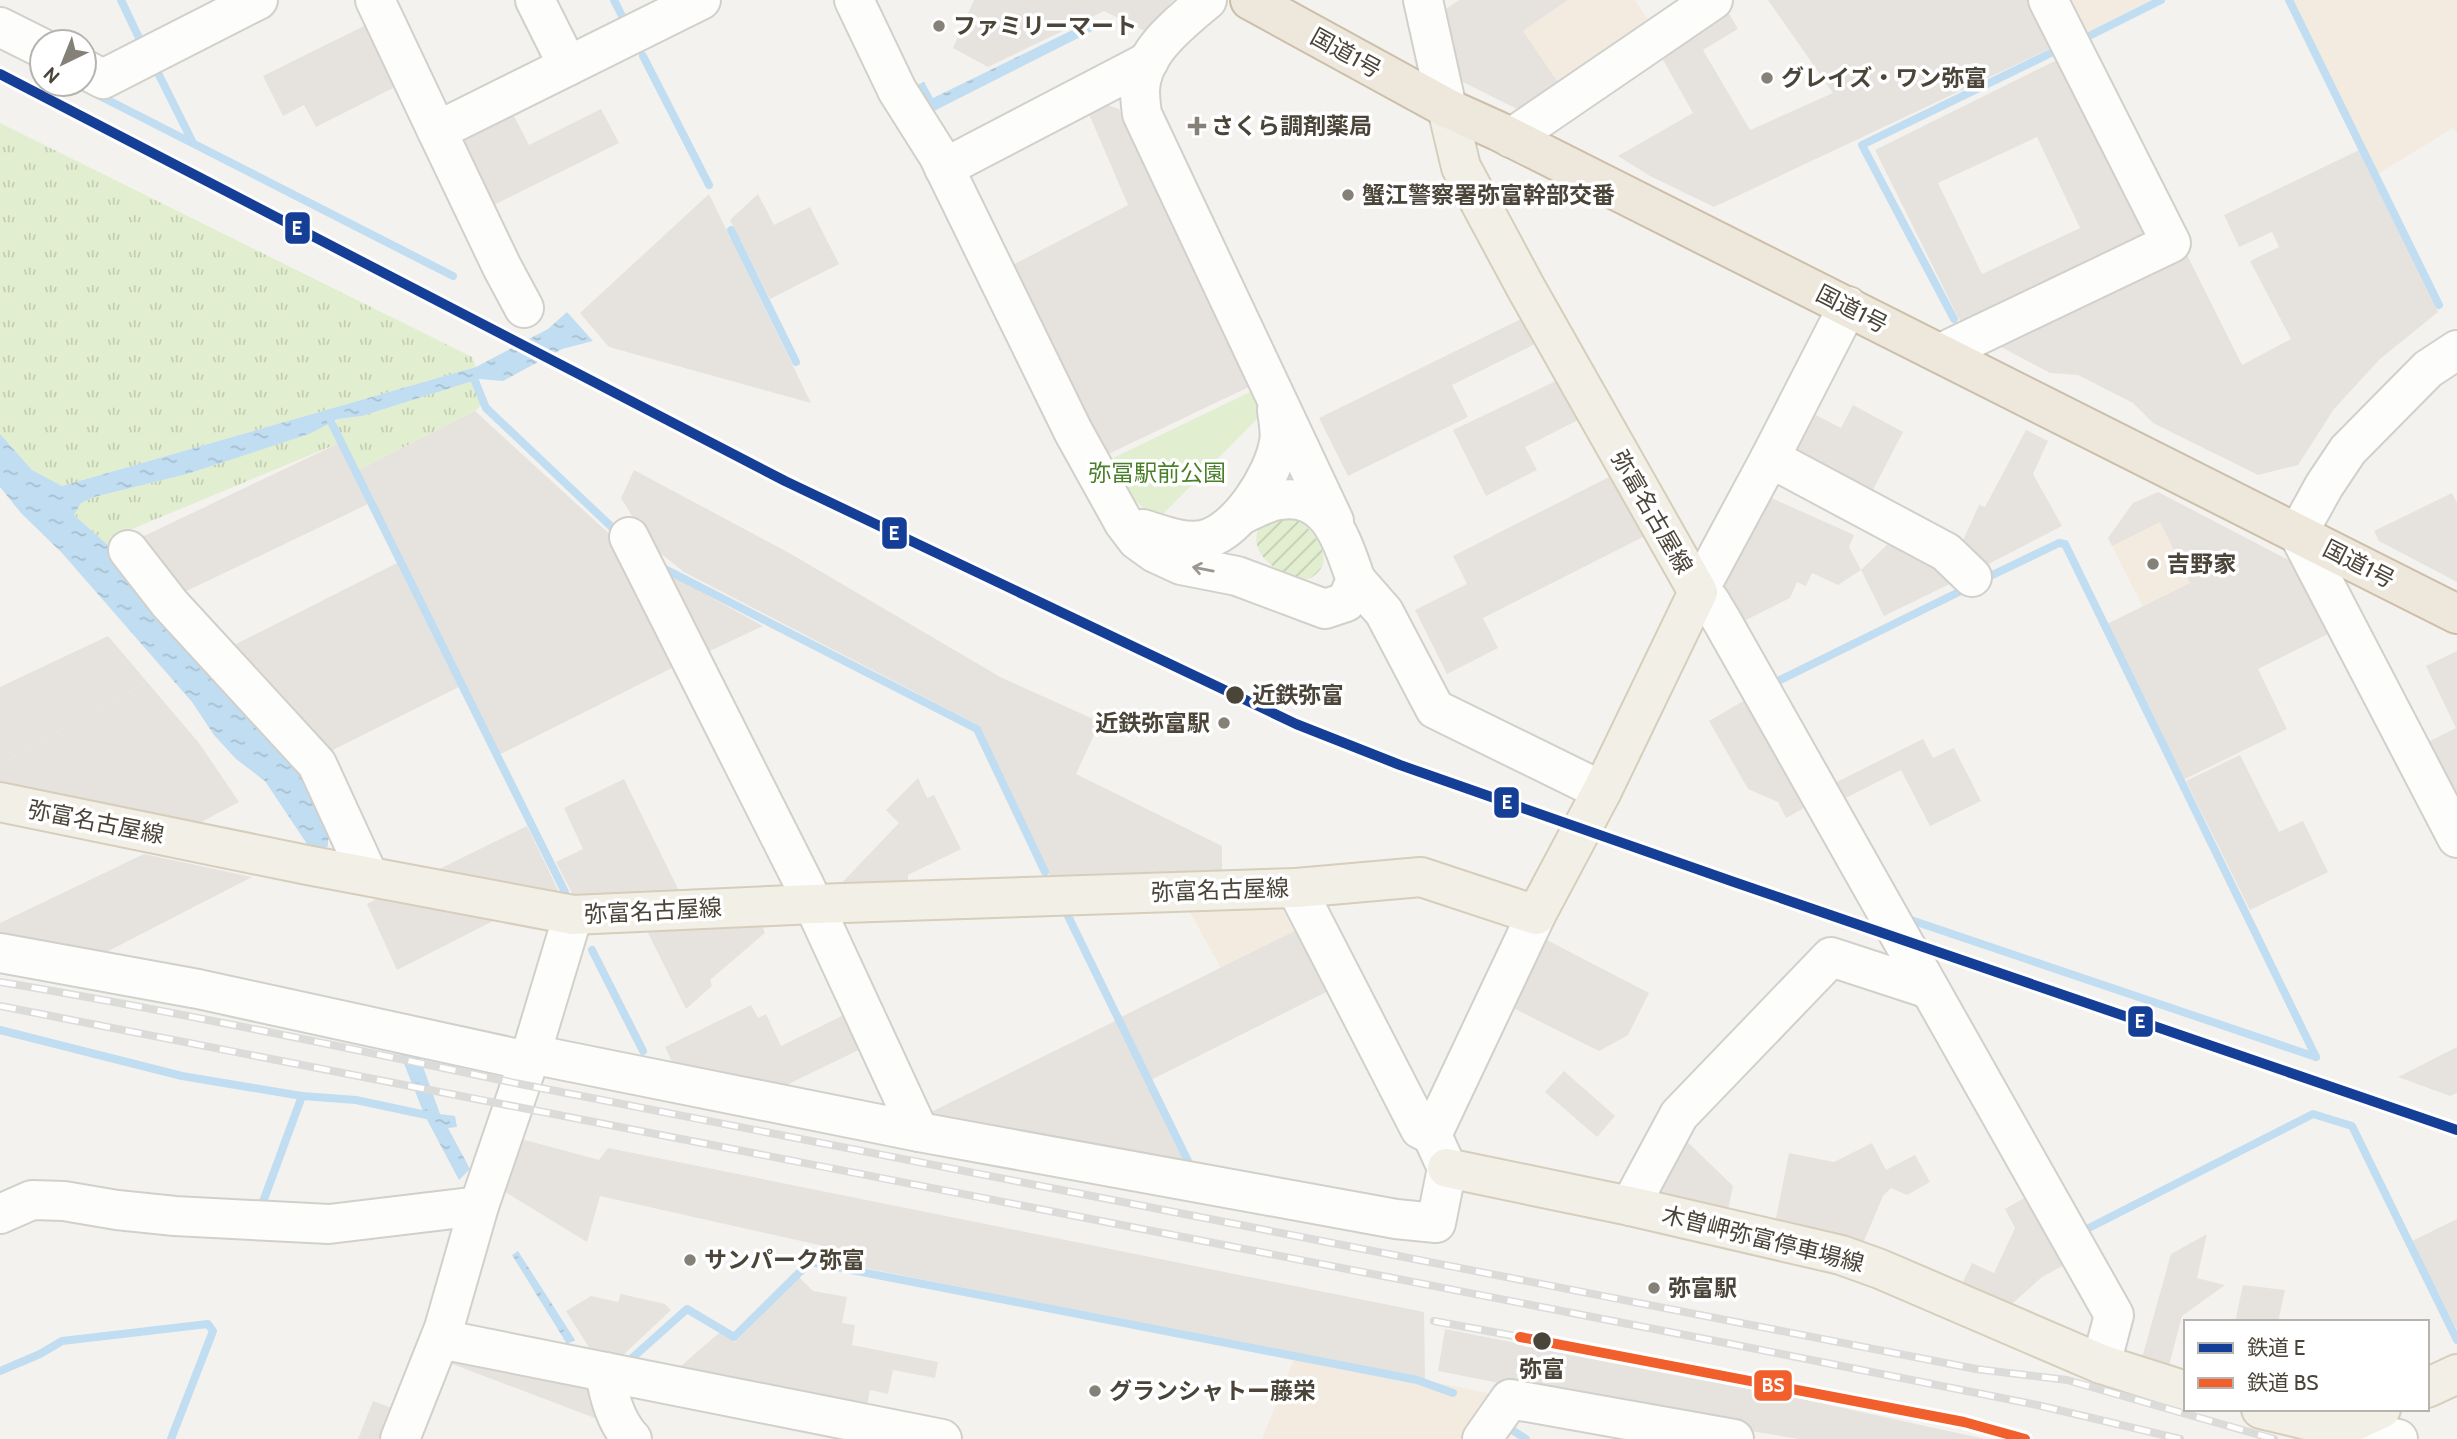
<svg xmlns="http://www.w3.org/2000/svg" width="2457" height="1439" font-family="Cabin,'Noto Sans JP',sans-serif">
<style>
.commercial{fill:#f3ebdf}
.industrial{fill:#e6e2de}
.grass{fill:url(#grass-tufts)}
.park{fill:#e1eecf}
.garden{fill:url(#garden-furrows)}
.parking{fill:#e6e3df;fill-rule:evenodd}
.water{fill:url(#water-ripples)}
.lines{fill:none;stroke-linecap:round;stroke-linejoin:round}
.stream{stroke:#c0ddf1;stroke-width:8}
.minor-casing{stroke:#d2d0cb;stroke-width:42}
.major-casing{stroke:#d6cebb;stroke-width:42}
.highway-casing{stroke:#ccbfa9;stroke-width:42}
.minor{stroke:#fdfdfc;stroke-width:38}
.major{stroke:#f2efe6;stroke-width:38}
.highway{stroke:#ede8db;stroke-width:38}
.rail-casing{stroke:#dbdbda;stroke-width:8}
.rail{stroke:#fff;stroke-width:5;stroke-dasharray:16;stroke-linecap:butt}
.rail-1-casing{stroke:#fff;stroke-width:16}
.rail-2-casing{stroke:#fff;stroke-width:16}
.rail-1{stroke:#153f97;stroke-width:10}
.rail-2{stroke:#f05f2c;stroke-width:10}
.oneway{stroke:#9b9791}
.poi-dot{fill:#868178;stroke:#fff;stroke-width:2.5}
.stop-dot{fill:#4b4439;stroke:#fff;stroke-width:2.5}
.labels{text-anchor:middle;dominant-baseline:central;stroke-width:7;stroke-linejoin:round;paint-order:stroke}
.poi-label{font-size:23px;font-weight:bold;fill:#4b4439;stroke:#fff;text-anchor:start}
.street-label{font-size:23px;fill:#4b4439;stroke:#fff}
.park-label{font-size:23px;fill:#4a7f2a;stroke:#fff}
.stop-label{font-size:23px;font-weight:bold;fill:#4b4439;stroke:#fff;text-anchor:start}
.line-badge{stroke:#fff;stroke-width:2.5}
.badge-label{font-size:19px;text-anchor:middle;font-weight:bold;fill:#fff}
</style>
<defs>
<pattern id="grass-tufts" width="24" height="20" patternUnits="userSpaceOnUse" patternTransform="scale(1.75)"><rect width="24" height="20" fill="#e1eecf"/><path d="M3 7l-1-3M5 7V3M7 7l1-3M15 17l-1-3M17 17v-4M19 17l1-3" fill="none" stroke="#c3cdb2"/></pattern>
<pattern id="garden-furrows" width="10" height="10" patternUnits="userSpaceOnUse" patternTransform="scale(1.75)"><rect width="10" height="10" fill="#e1eecf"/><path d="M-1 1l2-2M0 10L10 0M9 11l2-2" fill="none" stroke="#c3cdb2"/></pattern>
<pattern id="water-ripples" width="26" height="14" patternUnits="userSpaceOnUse" patternTransform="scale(1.75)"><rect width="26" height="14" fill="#c0ddf1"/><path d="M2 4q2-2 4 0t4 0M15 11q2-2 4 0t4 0" fill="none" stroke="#a6bfcf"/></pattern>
</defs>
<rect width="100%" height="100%" fill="#f4f2ee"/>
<g class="commercial">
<polygon points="1459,0 1635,0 1654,29 1527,114 1461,81"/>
<polygon points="2055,0 2151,0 2075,38"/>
<polygon points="2293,0 2457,0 2457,133 2453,128 2378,174"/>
<polygon points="2158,492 2289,562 2190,584 2143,607 2108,538 2133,503"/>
<polygon points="1301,904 1311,923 1221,968 1187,907"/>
<polygon points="1296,1354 1425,1380 1501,1396 1472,1439 1262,1439"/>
</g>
<polygon class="industrial" points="108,636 147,682 0,764 0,687"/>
<g class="grass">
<polygon points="0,123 472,357 476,367 62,486 32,470 0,434"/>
<polygon points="479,379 484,403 475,411 359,470 334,425 338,419 362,416"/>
<polygon points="327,423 339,443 125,532 119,555 74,515 81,503 94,497 187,474 308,434"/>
</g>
<path class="park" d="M1254 390 1263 413 1157 520C1135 503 1121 484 1107 461Z"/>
<path class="garden" d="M1297 517C1310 529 1336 557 1317 573 1313 577 1308 580 1302 580 1296 581 1292 578 1287 575 1264 564 1245 543 1264 520Z"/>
<g class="parking">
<polygon points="974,0 1173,0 1145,31 1104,11 988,67 953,48"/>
<polygon points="1459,0 1568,0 1523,31 1563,90 1527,114 1461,81 1440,13"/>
<polygon points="1768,0 2042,0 2064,42 1714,207 1650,176 1618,156 1693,113 1658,51 1727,10 1738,29 1703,50 1750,130 1833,93"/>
<polygon points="374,21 405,82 316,127 304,105 283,116 263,76"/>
<path d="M2067 55 2157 236 1965 331 1875 150ZM2037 137 2080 228 1982 274 1938 183Z"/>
<polygon points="1107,105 1119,109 1251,386 1102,457 1009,267 1128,205 1089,114"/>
<polygon points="601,109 619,143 484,210 459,138 512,112 529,145"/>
<polygon points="2359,150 2438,312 2380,359 2334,409 2298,465 2258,475 2153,423 2133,403 2078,375 2050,373 2001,347 1999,339 2183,247 2242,365 2291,339 2250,261 2279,247 2272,232 2239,247 2224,215"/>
<polygon points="709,194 811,403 609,347 580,313"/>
<polygon points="758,194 774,225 810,207 839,264 770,299 730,220"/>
<polygon points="1525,317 1537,343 1452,385 1468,417 1348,476 1319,418"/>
<polygon points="1558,380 1580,419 1525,447 1537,470 1486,496 1453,430"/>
<polygon points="1853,405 1903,432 1865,505 1783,462 1810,412 1841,428"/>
<polygon points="475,411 628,551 682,663 499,755 359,470"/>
<polygon points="2026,430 2048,441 2033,474 2062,526 1979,569 1959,549 1979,505 1985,507"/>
<polygon points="339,443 368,504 172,598 121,547"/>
<polygon points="634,470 791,554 1002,678 1100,722 1076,774 1222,846 1222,875 1054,884 980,726 684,572 649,544 621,498"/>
<polygon points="1615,474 1647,535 1483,618 1498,648 1447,674 1415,610 1467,584 1453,556"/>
<polygon points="2158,492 2304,568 2336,630 2258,669 2287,729 2183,780 2107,624 2190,583 2160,522 2112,546 2108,538 2133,503"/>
<polygon points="2452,493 2457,503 2457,582 2379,541 2374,531"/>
<polygon points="1767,496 1854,535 1849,547 1861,570 1899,533 1966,576 1884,616 1861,570 1838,585 1812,573 1806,586 1797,582 1790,598 1732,627 1716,596"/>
<polygon points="397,563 459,687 319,757 222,651"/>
<polygon points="665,572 763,626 699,656"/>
<polygon points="2457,651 2457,817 2422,745 2456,728 2426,666"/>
<polygon points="147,682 199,743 239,802 188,829 0,790 0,764"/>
<polygon points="1757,693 1818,800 1786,818 1778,802 1748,789 1709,721"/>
<polygon points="1923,739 1933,758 1954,748 1981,801 1930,826 1901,770 1830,806 1823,789"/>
<polygon points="2240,755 2279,832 2303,821 2328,872 2250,910 2186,781"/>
<polygon points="918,778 927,798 934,795 961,849 908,875 908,885 836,889 899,823 886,810"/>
<polygon points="624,779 682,897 575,899 556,862 583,849 564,808"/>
<polygon points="527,826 562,898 429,874"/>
<polygon points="144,854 252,877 87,962 0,946 0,923"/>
<polygon points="383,895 497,919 397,970 367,904"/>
<polygon points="760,921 765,933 710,980 712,986 686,1009 645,927"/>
<polygon points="1311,923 1342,984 1151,1080 1121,1017"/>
<polygon points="1545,939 1649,993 1628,1035 1599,1051 1511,1007"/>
<polygon points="751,1005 758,1018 766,1014 781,1046 856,1009 873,1043 768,1094 679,1076 665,1047"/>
<polygon points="1117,1020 1190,1167 921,1117"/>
<polygon points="2457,1047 2457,1093 2450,1096 2398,1077"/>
<polygon points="1564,1071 1615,1116 1597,1137 1545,1092"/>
<polygon points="1677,1132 1733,1186 1727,1214 1641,1196"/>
<polygon points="514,1137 599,1160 608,1148 1424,1312 1425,1380 825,1260 828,1247 600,1196 587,1242 502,1190"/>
<polygon points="1872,1143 1886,1170 1915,1155 1930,1182 1907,1195 1891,1188 1883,1196 1862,1246 1775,1223 1789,1153 1834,1162"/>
<polygon points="2036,1191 2074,1260 2042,1277 2004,1311 1959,1290 1972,1263 1994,1273 2015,1228 2005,1209"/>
<polygon points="2457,1219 2457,1330 2412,1241"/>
<polygon points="2207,1234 2197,1278 2225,1285 2182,1316 2167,1373 2140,1365 2171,1254"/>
<polygon points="799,1277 813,1291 847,1297 842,1323 855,1325 852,1345 938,1362 935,1378 893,1370 888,1394 870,1390 866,1410 674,1372 720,1332 735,1342"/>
<polygon points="2243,1285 2285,1290 2278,1322 2235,1322"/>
<polygon points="621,1294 665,1304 671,1310 623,1355 590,1349 566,1311 591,1296 618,1302"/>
<polygon points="1445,1329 1811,1401 1985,1439 1799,1439 1708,1424 1438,1371"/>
<polygon points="450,1358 586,1381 600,1420 447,1362"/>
<polygon points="373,1401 397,1410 386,1439 358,1439"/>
</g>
<g class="water">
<polygon points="1091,21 1104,25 928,114 915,86 924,82 933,98"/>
<polygon points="567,312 593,341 562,349 503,381 479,379 362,416 338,419 309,434 187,474 94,497 81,503 74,515 119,555 295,763 334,833 328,840 328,846 313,853 265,781 236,759 214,735 192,702 62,553 21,513 0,487 0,434 32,470 62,486 476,367 548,329"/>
<polygon points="397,1046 416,1047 440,1114 455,1116 457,1127 448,1128 470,1169 459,1180 424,1114"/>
<polygon points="518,1251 575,1340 567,1344 512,1255"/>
</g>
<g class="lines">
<g class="stream">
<polyline points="121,0 140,40"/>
<polyline points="614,0 624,20"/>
<polyline points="2289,0 2439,305"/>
<polyline points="2081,40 2161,0"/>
<polyline points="643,56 709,185"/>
<polyline points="154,65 192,141"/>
<polyline points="96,94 453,276"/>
<polyline points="731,230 796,362"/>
<polyline points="1954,319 1862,145 2055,51"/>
<polyline points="475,381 486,408 618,533"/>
<polyline points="331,422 565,892"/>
<polyline points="663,568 977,729 1045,872"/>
<polyline points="1982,580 2059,543 2065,544 2316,1057"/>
<polyline points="1770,685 1967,588"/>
<polyline points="1068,916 1189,1163"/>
<polyline points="1905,918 2316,1057"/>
<polyline points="592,950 643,1051"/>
<polyline points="0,1030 182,1076 302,1096 356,1100 431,1116"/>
<polyline points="260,1210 302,1096"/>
<polyline points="2081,1232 2313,1114 2352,1126 2457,1340"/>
<polyline points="631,1359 687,1309 734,1337 810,1262 1417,1380 1453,1393"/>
<polyline points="0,1371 40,1354 62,1341 208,1324 213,1331 171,1439"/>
<polyline points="1509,1428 1526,1439"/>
</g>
<defs>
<g id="minor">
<polyline points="375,0 437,131 701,0"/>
<polyline points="535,0 568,66"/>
<path d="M854 0 897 90 938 155 1073 431 1124 523 1137 540 1155 553 1181 565 1237 576 1325 609 1346 602 1356 580C1343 545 1330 492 1280 500 1268 501 1255 509 1243 514"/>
<path d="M1207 0C1180 23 1141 52 1140 91 1140 99 1141 106 1142 114L1334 521"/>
<polyline points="1423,0 1447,108"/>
<polyline points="0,27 42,48"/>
<polyline points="84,69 103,79 258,0"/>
<polyline points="437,131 502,267 524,308"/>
<polyline points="1511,138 1713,0"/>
<polyline points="944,168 1149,61"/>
<polyline points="1848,306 1770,458 1698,592 1710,601 1722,621 2114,1315 2101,1364"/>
<polyline points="2457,350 2428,369 2348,450 2324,486 2298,533 2457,838"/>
<polyline points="1941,353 2171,243 2048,0"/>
<polyline points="1770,458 1946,552 1972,577"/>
<path d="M1143 529C1163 535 1181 543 1202 540 1237 534 1274 475 1279 442 1281 432 1278 420 1277 410"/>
<polyline points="629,537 804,884 919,1132"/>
<polyline points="128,550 170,604 317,764 368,875"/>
<polyline points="1356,580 1384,612 1435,709 1602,791"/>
<polyline points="1296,888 1420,1129 1432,1135"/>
<polyline points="0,953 198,989 528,1061"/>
<polyline points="531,1054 919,1132 1396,1219 1436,1223 1447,1168 1432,1135 1536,915"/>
<polyline points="1630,1206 1679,1115 1831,957 1929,989"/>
<polyline points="0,1214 32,1200 64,1201 117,1210 175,1216 329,1224 479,1206"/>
<polyline points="440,1339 942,1439"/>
<path d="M605 1372C608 1394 616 1423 632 1439"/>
<polyline points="400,1439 444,1328 479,1206 531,1054 573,915"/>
<polyline points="1482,1439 1510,1399 1734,1439"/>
<polyline points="2335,1439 2340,1428 2398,1439"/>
</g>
<g id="major">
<polyline points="0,802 307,865 573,915 814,904 1296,888 1421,877 1536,915 1602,791 1698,592 1526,288 1461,167 1447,108"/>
<polyline points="1447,1168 1630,1206 1841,1255 1880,1269 2101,1364 2186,1391"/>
<polyline points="2427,1388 2457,1374"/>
<polyline points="2261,1409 2340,1428 2381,1409"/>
</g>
<polyline id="highway" points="1250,0 1447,108 1498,131 2457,614"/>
</defs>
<use href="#minor" class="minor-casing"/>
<use href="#major" class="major-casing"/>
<use href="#highway" class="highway-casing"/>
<use href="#minor" class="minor"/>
<use href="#major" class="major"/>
<use href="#highway" class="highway"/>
<defs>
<g id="rail">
<path d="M0 982C174 1011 347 1048 520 1084L1976 1369 2067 1380 2274 1439"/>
<polyline points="0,1006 1731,1344 2037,1405 2180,1439"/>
<polyline points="1434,1321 1520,1337"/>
</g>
</defs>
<use href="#rail" class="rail-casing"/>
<use href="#rail" class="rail"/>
<defs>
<polyline id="rail-1" points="0,74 785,481 1296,724 1400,765 1734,882 2457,1130"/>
<polyline id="rail-2" points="1520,1337 1964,1422 2025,1439"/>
</defs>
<use href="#rail-1" class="rail-1-casing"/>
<use href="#rail-2" class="rail-2-casing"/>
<use href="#rail-1" class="rail-1"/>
<use href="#rail-2" class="rail-2"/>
</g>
<defs><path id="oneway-shaft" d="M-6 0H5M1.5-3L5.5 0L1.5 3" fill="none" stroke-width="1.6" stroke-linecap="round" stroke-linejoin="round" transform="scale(1.75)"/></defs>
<use class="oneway" href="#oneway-shaft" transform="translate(1203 569) rotate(-169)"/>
<g class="poi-dot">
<circle cx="939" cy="26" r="7"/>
<circle cx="1767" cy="78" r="7"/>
<path d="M1193.5 115.5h7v7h7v7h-7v7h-7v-7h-7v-7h7z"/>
<circle cx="1348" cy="195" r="7"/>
<circle cx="2153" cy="564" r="7"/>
<circle cx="1224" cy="723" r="7"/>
<circle cx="690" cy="1260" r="7"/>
<circle cx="1654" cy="1288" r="7"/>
<circle cx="1095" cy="1391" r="7"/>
</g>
<g class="stop-dot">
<circle cx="1235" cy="695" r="10"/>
<circle cx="1542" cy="1341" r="10"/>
</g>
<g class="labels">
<g class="poi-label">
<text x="953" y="26">ファミリーマート</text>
<text x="1781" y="78">グレイズ・ワン弥富</text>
<text x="1211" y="126">さくら調剤薬局</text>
<text x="1362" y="195">蟹江警察署弥富幹部交番</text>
<text x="2167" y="564">吉野家</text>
<text x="1210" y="723" text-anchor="end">近鉄弥富駅</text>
<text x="704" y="1260">サンパーク弥富</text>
<text x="1668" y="1288">弥富駅</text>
<text x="1109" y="1391">グランシャトー藤栄</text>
</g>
<g class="street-label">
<text transform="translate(1346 53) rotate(29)">国道1号</text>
<text transform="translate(1852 309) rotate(27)">国道1号</text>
<text transform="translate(1652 512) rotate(60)">弥富名古屋線</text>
<text transform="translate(2359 564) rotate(27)">国道1号</text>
<text transform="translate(96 822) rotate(11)">弥富名古屋線</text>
<text transform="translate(1220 890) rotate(-2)">弥富名古屋線</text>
<text transform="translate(653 911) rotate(-3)">弥富名古屋線</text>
<text transform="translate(1763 1239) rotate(14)">木曽岬弥富停車場線</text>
</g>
<g class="park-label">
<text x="1157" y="473">弥冨駅前公園</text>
</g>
<g class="stop-label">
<text x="1252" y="695">近鉄弥富</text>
<text x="1542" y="1369" text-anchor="middle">弥富</text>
</g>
</g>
<g class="line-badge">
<rect x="284" y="211" width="27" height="34" rx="7" fill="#153f97"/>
<rect x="881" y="516" width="27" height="34" rx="7" fill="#153f97"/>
<rect x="1493" y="786" width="27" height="33" rx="7" fill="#153f97"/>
<rect x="2127" y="1005" width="27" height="33" rx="7" fill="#153f97"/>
<rect x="1753" y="1369" width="40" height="33" rx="7" fill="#f05f2c"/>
</g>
<g class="badge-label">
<text x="297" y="235">E</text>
<text x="894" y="540">E</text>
<text x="1507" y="809">E</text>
<text x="2140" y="1028">E</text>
<text x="1773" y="1392">BS</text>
</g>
<rect x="2184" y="1320" width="245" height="91" fill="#ffffff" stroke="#b7b4b0" stroke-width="2"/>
<rect x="2198" y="1343" width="35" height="10" fill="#153f97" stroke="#b7b4b0" stroke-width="2"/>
<text x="2247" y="1355" font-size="21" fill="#4b4439">鉄道 E</text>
<rect x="2198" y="1378" width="35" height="10" fill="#f05f2c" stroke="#b7b4b0" stroke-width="2"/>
<text x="2247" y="1390" font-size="21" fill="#4b4439">鉄道 BS</text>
<g transform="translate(63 63) rotate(223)"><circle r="33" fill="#ffffff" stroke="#b7b4b0" stroke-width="2"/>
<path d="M0-5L12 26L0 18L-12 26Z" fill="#868178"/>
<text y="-10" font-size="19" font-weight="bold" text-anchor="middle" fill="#4b4439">N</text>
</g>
</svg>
